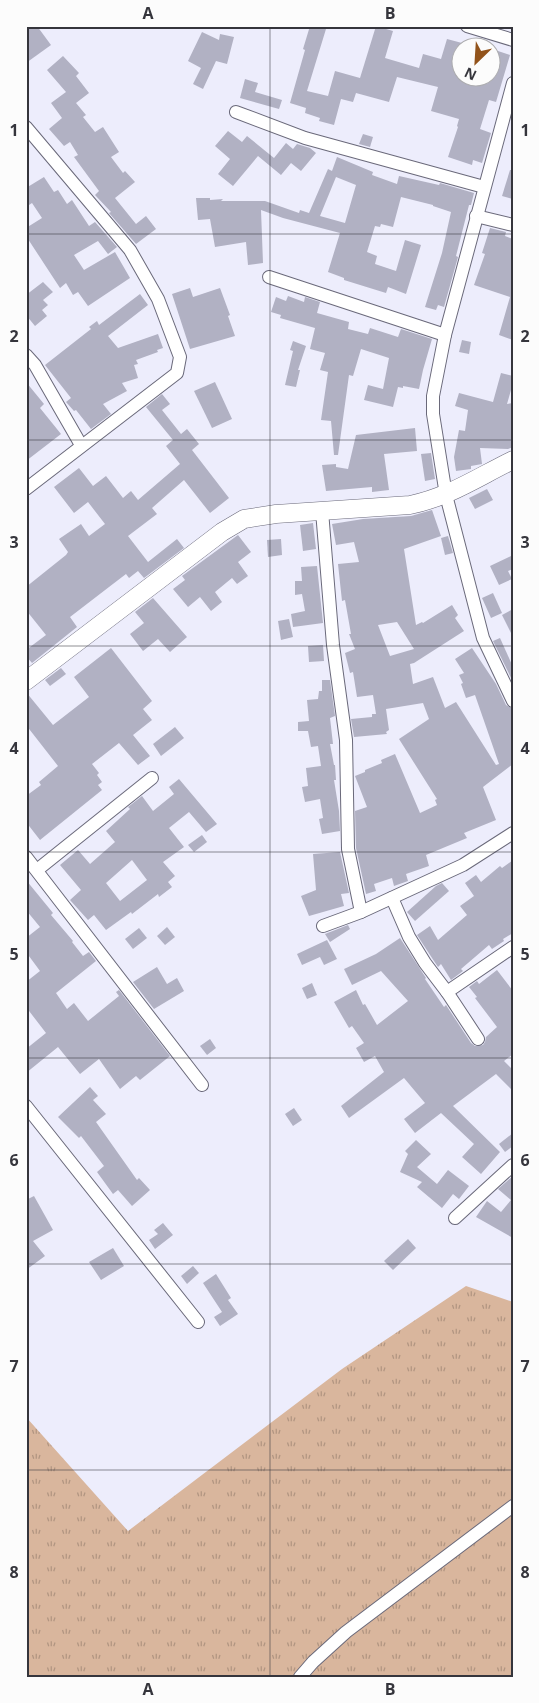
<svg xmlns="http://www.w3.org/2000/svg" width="539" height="1703" font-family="'Open Sans',sans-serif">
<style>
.grass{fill:url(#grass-tufts)}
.building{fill:#b1b1c3;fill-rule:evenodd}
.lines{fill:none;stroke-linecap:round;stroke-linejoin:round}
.street-casing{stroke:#6a697a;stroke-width:14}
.secondary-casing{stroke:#6a697a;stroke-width:19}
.street{stroke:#fff;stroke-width:12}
.secondary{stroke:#fff;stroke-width:18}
.grid{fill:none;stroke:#35353c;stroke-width:1;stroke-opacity:0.55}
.neatline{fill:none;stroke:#35353c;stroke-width:2}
.grid-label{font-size:16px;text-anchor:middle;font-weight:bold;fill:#35353c}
</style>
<defs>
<pattern id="grass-tufts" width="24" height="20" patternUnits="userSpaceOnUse" patternTransform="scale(1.25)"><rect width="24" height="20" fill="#d9b69d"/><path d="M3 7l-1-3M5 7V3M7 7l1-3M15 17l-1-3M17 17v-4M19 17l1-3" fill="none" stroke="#b19581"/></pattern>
</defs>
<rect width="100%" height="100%" fill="#ededfc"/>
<polygon class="grass" points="466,1286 513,1302 513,1677 26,1677 26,1417 128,1531 342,1369"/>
<g class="building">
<polygon points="26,26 37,26 51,45 26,63"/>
<polygon points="310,26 326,29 307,91 328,96 335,71 360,78 376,26 393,31 385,58 419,68 423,54 441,59 447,39 462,43 462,78 492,78 492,49 510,55 496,102 489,100 480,129 491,133 482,163 473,160 472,165 448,157 458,127 457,126 459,119 431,111 438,87 397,77 389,102 356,93 353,102 341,99 334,125 319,121 320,118 305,113 306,108 290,103 305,50 303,49"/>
<polygon points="202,32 219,40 220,34 234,37 227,64 216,61 203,89 193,84 201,68 188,61"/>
<polygon points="63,56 79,73 76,76 89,93 76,103 86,115 83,117 95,132 103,127 119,152 111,157 123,173 125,171 135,182 115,198 136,224 146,216 156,229 136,244 109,213 111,212 95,195 99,191 74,157 78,155 70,142 64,146 49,129 62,118 51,103 66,92 47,70"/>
<polygon points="245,79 258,83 255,92 282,100 279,109 240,98"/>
<polygon points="228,131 242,142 247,136 274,158 286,143 293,149 297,144 310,148 316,153 301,171 291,163 281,175 258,156 233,186 218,174 230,159 215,146"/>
<polygon points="363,134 373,137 370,147 359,144"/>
<path d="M337 157 373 172 372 175 397 184 399 176 439 185 440 183 474 193 471 205H469L456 256 458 257 444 307 438 305 436 310 425 307 442 253 451 212 433 206V205L401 197 393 227 381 224 380 227 375 226 367 252 377 256 375 264 396 271 405 240 421 245 406 294 388 287 386 293 373 289 344 280V278L328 272 340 233 283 218 261 210 263 263 248 265 246 242 215 247 210 219 198 220 196 198H210V200L223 199 221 201H265L299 213 300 210 309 213 328 169 332 171ZM336 177 356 185 345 223 320 216Z"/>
<polygon points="510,170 513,170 513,199 502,196"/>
<polygon points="44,177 54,192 58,190 67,204 72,200 89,226 95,222 117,247 108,254 98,241 74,255 84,270 115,252 130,278 88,306 78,292 73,295 66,283 60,288 26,236 26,228 42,218 32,203 26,207 26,188"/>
<polygon points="490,228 506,232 505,236 513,239 513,340 499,335 510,297 474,285 485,254 482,253"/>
<polygon points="43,282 53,292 43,300 48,305 42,310 47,316 35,326 26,315 26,295"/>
<polygon points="190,288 193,297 220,288 230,315 228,316 235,336 190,349 172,294"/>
<polygon points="140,294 148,305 108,336 118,348 158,334 163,348 157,350 158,352 136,360 138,364 134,365 138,378 122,383 127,391 103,404 111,414 91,429 76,410 74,411 66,402 71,398 45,365 91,329 89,327 97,321 99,325"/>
<polygon points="288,296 304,302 305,297 320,302 317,313 349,322 348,329 368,334 370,328 398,337 401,329 432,339 423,370 419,389 403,386 403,388 398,387 393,407 364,400 368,385 383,389 389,358 361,349 353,376 349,375 338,455 334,455 331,421 321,420 328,372 320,370 325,353 310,349 315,328 280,318 281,315 271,312 276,297 286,301"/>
<polygon points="462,340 471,342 469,354 459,352"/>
<polygon points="293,341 306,346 298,370 300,370 296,387 285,385 293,351 290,350"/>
<polygon points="501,373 513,376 513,383 507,404 513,403 513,447 508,449 480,448 482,464 471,466 471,469 456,471 454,457 459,430 465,431 468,410 455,406 459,393 493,402"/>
<polygon points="26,382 44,404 40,408 61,434 26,461"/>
<polygon points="215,382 232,419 212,428 194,391"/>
<polygon points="162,394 170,404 162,410 181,434 187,429 199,444 192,450 229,498 210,513 184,480 152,508 157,514 128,536 148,562 177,539 184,548 144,578 138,571 129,578 126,574 109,587 70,617 77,627 32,663 26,656 26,650 46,635 26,610 26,587 66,555 68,552 59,539 81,524 89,536 105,524 88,502 74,513 54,487 79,468 93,486 106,476 123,498 131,491 138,500 180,464 166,446 173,440 146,407"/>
<polygon points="415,428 417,451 384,454 389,490 372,492 372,487 326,491 322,465 336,464 336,467 348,469 356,435"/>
<polygon points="431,453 435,479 425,481 421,454"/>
<polygon points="487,489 493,500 475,509 469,498"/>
<path d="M432 510 441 536 404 549 416 625 422 622 423 623 452 605 458 615 455 618 464 631 414 663 410 664 413 684 433 677 445 708 456 702 496 765 499 764 475 695 466 698 461 684 463 683 459 675 464 673 455 659 472 648 496 684 506 705 513 709V764L483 787 496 820 464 833 467 838 426 855 429 866 406 874 408 881 394 886 392 878 374 884 376 891 366 894 356 848 355 811 367 807 355 776 365 772V770L382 763 381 760 395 754 420 813 437 805 435 800 437 799 399 739 429 719 423 703 386 709 389 730 386 732 387 734 354 737 351 719 372 717V714H376L373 695 357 697 353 672 350 673 345 653 355 649 349 634H351L345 600 342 601 338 564 359 562 354 542 336 545 332 524 363 519 411 516ZM397 622 414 649 390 656 378 625Z"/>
<polygon points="313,523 316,549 303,551 300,525"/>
<polygon points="238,535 251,552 238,562 248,576 237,584 232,578 215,592 222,602 211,611 200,597 188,607 173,589 185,580 182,576"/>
<polygon points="448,536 453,553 445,555 441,538"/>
<polygon points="281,539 282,555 268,557 267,540"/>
<polygon points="513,555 513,569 508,571 512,579 499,585 490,566"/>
<polygon points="317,566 323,623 293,627 291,614 305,611 302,594 295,595 295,581 302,581 301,567"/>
<polygon points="493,593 502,613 491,618 482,598"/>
<polygon points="153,598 187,637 170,652 158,639 143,651 130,634 144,623 135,612"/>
<polygon points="513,609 513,637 502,615"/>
<polygon points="289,619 293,637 281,640 278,621"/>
<polygon points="500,638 513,667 513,682 493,641"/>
<polygon points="323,645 324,661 309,662 308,646"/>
<polygon points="111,648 152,701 143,709 152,720 133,735 150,756 138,765 119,743 92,764 99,773 97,775 102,782 98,785 102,790 40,840 26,822 26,796 41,785 39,782 58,766 26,725 26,692 53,725 89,697 74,677"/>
<polygon points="61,668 66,674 50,686 45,680"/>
<polygon points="322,680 330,680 335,716 330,718 333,744 330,744 334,765 335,765 336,780 334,780 339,811 340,831 322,834 319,819 323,818 320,799 305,802 302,787 308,786 306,768 321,766 318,746 311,747 308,731 298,731 298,722 309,721 307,700 318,699 319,691 322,691"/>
<polygon points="175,727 184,738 161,756 153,744"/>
<path d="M179 779 217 824 206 832 189 812 169 828 184 847 163 862 175 876 168 882 172 887 159 897 158 894 132 914 131 912 106 930 94 915 88 920 70 900 81 890 60 865 78 850 90 864 115 842 106 831 130 809 128 807 142 796 153 811 174 794 169 787ZM132 860 147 880 120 901 106 883Z"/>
<polygon points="202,835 207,842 194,852 188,845"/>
<polygon points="340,852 349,893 341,894 344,906 309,916 301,896 316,890 313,854"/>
<polygon points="513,860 513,933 503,939 504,941 492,949 489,945 461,969 463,971 451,980 441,964 438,967 432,958 417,935 430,926 438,940 467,915 460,906 474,896 465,883 476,875 481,882 500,866 502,868"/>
<polygon points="26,880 53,913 51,915 73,941 72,942 83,956 89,952 96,961 56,993 67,1009 74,1003 88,1021 119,996 116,992 119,990 170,1056 140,1080 136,1076 120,1089 99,1059 80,1074 58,1047 26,1073 26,1049 46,1033 26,1007 26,982 40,971 26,952 26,938 40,927 26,910"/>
<polygon points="442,883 449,891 415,921 407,912 436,886"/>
<polygon points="348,925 350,929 330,942 325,934"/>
<polygon points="167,927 175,937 165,945 157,936"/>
<polygon points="139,928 147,938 133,949 125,939"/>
<polygon points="400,938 426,978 425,979 444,1007 446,1005 471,1043 475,1046 483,1045 485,1042 486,1037 497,1027 475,998 477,997 469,987 477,981 479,984 497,970 513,991 513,1054 504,1061 513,1070 513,1091 496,1074 453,1106 500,1152 481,1174 462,1157 474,1144 441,1113 415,1133 404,1119 425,1103 404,1078 349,1118 341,1106 384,1072 375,1056 364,1062 356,1048 364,1043 352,1026 349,1028 334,1002 356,990 363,1005 365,1004 377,1025 408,1001 381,971 352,985 344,969 376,954"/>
<polygon points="327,940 337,959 324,965 320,957 302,965 297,954"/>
<polygon points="157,967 167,984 177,978 184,991 154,1009 133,982"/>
<polygon points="312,983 317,995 307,999 302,988"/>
<polygon points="210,1039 216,1048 207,1055 200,1046"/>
<polygon points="90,1087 98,1096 93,1100 106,1114 96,1122 137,1180 139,1178 150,1190 132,1206 118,1190 113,1194 97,1172 104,1166 81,1136 79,1138 58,1117"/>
<polygon points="294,1108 302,1120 293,1126 285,1114"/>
<polygon points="513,1133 513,1146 505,1152 499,1144"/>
<polygon points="416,1140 431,1154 417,1167 437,1184 448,1170 469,1186 459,1199 453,1194 442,1208 417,1187 422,1182 400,1172 408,1154 405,1151"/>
<polygon points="513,1176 513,1238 476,1217 487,1201 501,1212 511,1200 498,1189"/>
<polygon points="34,1196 53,1230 33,1241 45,1256 26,1270 26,1200"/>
<polygon points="163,1223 173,1235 155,1249 149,1240 158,1234 154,1230"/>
<polygon points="408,1239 416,1248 393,1270 384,1261"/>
<polygon points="113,1248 124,1266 101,1280 89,1262"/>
<polygon points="193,1266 199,1273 187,1284 181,1276"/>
<polygon points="216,1274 231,1298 228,1300 238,1314 220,1326 214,1317 222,1312 203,1283"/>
</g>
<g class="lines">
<defs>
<g id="street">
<polyline points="467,26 513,40"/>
<polyline points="513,83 445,335 433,396 433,414 446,495 483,638 513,701"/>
<polyline points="236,112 305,138 484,187"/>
<polyline points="26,127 130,250 158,299 180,357 177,373 26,489"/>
<polyline points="476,216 513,225"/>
<polyline points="269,277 445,335"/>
<polyline points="26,355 35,365 81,445"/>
<polyline points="322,511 333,645 346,740 348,849 361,912"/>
<polyline points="26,857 202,1085"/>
<polyline points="37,870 152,778"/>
<polyline points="392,898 409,937 425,963 447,992 478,1039"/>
<polyline points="323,926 361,912 463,865 513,833"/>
<polyline points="447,992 513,947"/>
<polyline points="26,1106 198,1322"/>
<polyline points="455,1218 513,1165"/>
<polyline points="300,1677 313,1662 346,1632 513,1506"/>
</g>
<path id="secondary" d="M26 681 222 532 244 519 276 514 410 505C449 497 478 477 513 460"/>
</defs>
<use href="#street" class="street-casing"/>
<use href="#secondary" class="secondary-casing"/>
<use href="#street" class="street"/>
<use href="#secondary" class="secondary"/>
</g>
<path class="grid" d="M270 26V1677M26 234H513M26 440H513M26 646H513M26 852H513M26 1058H513M26 1264H513M26 1470H513"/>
<rect width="539" height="1703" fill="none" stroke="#fcfcfc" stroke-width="55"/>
<g transform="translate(476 62) rotate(205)"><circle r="24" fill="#fcfcfc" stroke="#acacaf"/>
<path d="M0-4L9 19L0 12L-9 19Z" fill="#92531b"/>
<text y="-8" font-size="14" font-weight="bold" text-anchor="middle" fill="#35353c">N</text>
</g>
<rect x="28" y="28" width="484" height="1648" class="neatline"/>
<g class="grid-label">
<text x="148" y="19">A</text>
<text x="390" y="19">B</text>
<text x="14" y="136">1</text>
<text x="525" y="136">1</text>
<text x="14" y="342">2</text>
<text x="525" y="342">2</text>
<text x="14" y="548">3</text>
<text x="525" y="548">3</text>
<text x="14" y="754">4</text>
<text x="525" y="754">4</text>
<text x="14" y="960">5</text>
<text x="525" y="960">5</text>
<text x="14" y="1166">6</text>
<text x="525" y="1166">6</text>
<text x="14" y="1372">7</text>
<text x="525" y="1372">7</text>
<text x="14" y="1578">8</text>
<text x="525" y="1578">8</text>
<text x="148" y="1695">A</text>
<text x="390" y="1695">B</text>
</g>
</svg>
